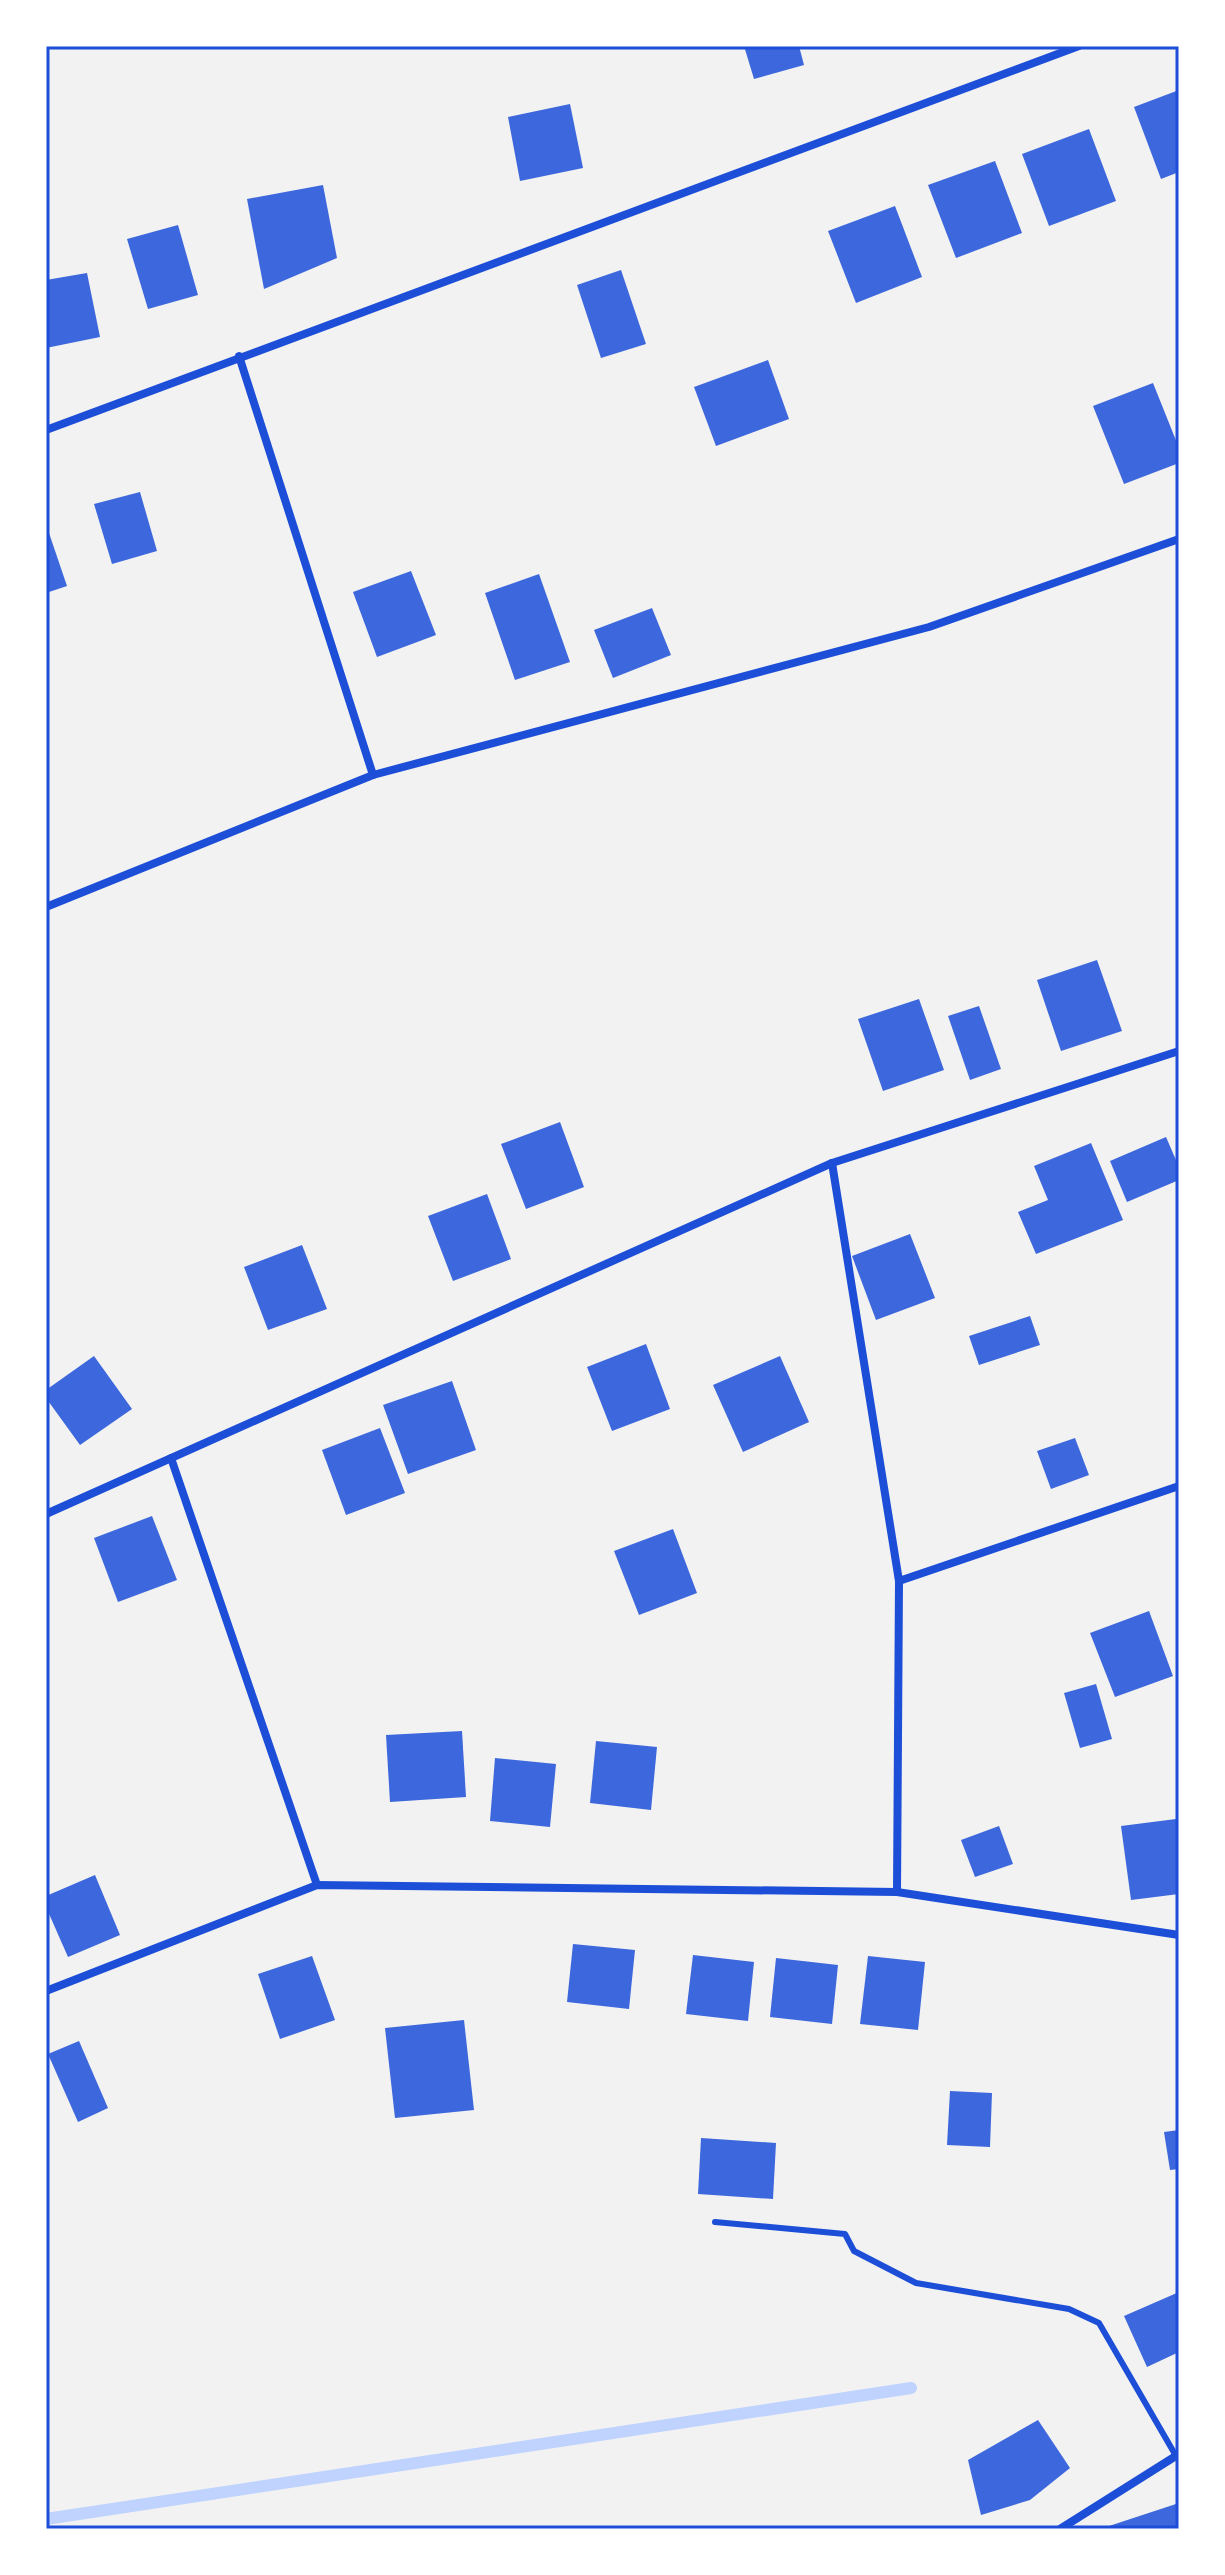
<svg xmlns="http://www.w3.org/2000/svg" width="1225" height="2575" font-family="Georgia,serif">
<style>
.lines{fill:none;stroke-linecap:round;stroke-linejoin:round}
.stream{stroke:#bfd3fe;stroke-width:12}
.building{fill:#3d67dc}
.service{stroke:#1d4ed8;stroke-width:6}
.minor{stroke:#1d4ed8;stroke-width:8}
.neatline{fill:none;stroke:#1d4ed8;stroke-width:3}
</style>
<rect width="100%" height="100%" fill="#f2f2f2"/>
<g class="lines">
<polyline class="stream" points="46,2519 911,2388"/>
</g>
<g class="building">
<polygon points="744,46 799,46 804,65 754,79"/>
<polygon points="1179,90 1179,172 1161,179 1134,107"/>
<polygon points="570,104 583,168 520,181 508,117"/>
<polygon points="1089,129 1116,201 1049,226 1022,154"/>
<polygon points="995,161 1022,233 956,258 928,185"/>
<polygon points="323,185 337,258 264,289 247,199"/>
<polygon points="895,206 922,277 856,303 828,231"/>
<polygon points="178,225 198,295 148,309 127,239"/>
<polygon points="621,270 646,344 601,358 577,285"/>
<polygon points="87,273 100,337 46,348 46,280"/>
<polygon points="768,360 789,419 716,446 694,387"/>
<polygon points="1153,383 1179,448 1179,463 1124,484 1093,406"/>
<polygon points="140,492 157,551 112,564 94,504"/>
<polygon points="49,533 67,586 46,593 46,534"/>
<polygon points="411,571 436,635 377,657 353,592"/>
<polygon points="539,574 570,662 515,680 485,593"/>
<polygon points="652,608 671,655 613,678 594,630"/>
<polygon points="1097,960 1122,1031 1061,1051 1037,980"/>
<polygon points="919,999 944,1070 883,1091 858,1019"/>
<polygon points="979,1006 1001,1069 970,1080 948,1016"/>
<polygon points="560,1122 584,1187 526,1209 501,1144"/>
<polygon points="1166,1137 1179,1167 1179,1180 1127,1202 1110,1161"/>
<polygon points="1091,1143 1123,1220 1036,1254 1018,1212 1048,1200 1034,1166"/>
<polygon points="487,1194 511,1259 453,1281 428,1216"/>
<polygon points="910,1234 935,1298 876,1320 852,1256"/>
<polygon points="302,1245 327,1309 268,1330 244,1267"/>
<polygon points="1030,1316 1040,1345 979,1365 969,1336"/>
<polygon points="646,1344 670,1409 612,1431 587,1367"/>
<polygon points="94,1356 132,1409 80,1445 46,1398 46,1390"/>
<polygon points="780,1356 809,1422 743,1452 713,1385"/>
<polygon points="452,1381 476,1450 408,1474 383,1405"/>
<polygon points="380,1428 405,1493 346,1515 322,1450"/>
<polygon points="1075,1438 1089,1475 1051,1489 1037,1451"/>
<polygon points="152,1516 177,1580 118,1602 94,1538"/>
<polygon points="673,1529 697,1593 639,1615 614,1551"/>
<polygon points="1149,1611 1173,1676 1115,1697 1090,1633"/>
<polygon points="1096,1684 1112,1739 1080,1748 1064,1693"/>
<polygon points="462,1731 466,1797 390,1802 386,1735"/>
<polygon points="596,1741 657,1747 651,1810 590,1803"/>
<polygon points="495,1758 556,1764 550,1827 490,1821"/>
<polygon points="1176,1819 1179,1845 1179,1894 1131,1900 1121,1826"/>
<polygon points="999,1826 1013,1864 975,1877 961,1840"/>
<polygon points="95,1875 120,1935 68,1957 46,1907 46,1896"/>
<polygon points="573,1944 635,1950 629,2009 567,2002"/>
<polygon points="693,1955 754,1962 748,2021 686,2014"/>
<polygon points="312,1956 335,2020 280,2039 258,1974"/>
<polygon points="868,1956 925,1962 918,2030 860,2024"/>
<polygon points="776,1958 838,1965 832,2024 770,2017"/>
<polygon points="464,2020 474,2110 395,2118 385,2028"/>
<polygon points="79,2041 108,2108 78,2122 48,2054"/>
<polygon points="950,2091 992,2093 990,2147 947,2145"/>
<polygon points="1179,2130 1179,2169 1170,2170 1164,2132"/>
<polygon points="701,2138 776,2143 773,2199 698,2194"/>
<polygon points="1179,2292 1179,2352 1147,2367 1124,2316"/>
<polygon points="1038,2420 1070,2468 1030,2500 981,2515 968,2460"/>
<polygon points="1179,2503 1179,2529 1103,2529 1103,2528"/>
</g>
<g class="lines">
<polyline class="service" points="715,2222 845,2234 854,2251 916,2283 1069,2309 1099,2323 1176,2456"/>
<g class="minor">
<polyline points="239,356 373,775"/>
<polyline points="46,430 1079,46"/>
<polyline points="46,907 373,775 929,627 1179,539"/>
<polyline points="832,1163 899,1581 897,1892"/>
<polyline points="171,1458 317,1885"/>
<polyline points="46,1514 832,1163 1179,1051"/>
<polyline points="899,1581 1179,1486"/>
<polyline points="46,1991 317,1885 897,1892 1179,1935"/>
<polyline points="1060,2529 1179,2454"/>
</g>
</g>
<rect width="1225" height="2575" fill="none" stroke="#ffffff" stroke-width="96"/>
<rect x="48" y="48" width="1129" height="2479" class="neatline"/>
</svg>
